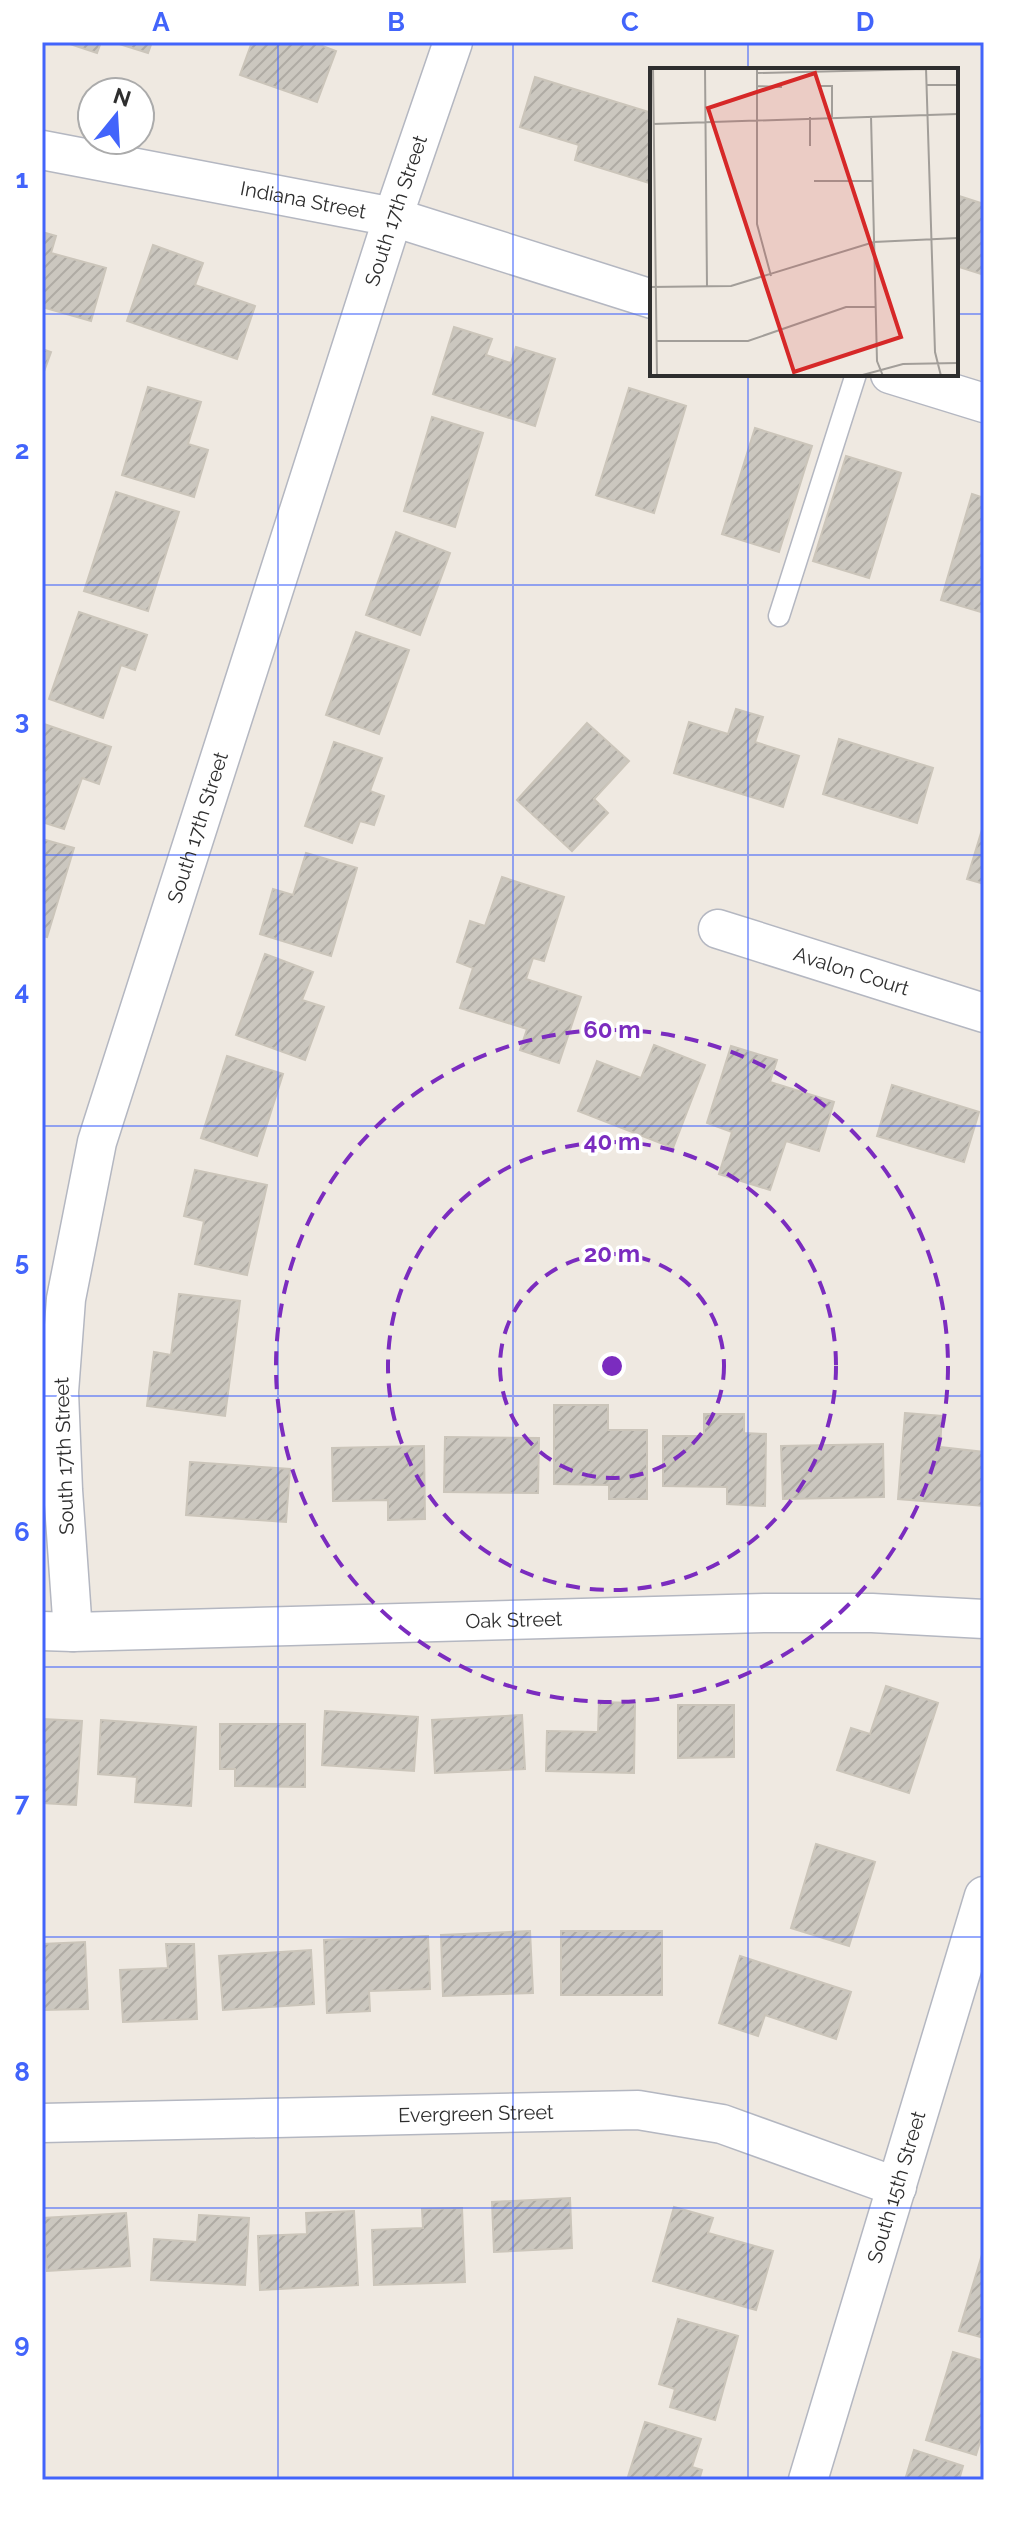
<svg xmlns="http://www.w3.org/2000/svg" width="1026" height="2522" font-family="Raleway,sans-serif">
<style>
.building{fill:url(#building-hatch);stroke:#cbc5ba;stroke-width:2}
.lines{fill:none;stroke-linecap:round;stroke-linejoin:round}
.lane-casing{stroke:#b4b7c1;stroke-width:23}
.street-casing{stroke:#b4b7c1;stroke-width:41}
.lane{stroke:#fff;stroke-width:20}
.street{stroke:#fff;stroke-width:38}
.grid{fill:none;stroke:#4264fb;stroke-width:2;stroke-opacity:0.55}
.ring{fill:none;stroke:#7b2cbf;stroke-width:4;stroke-dasharray:14 10}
.labels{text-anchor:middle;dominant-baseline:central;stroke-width:7;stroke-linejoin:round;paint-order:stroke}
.street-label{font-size:20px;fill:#2e2e2e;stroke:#fff}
.inset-road{fill:none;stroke:#a29e99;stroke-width:2}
.view{fill:#d62828;fill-opacity:0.15;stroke:#d62828;stroke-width:4}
.inset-edge{fill:none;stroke:#2e2e2e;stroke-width:4}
.centre{fill:#7b2cbf;stroke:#fff;stroke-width:4}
.ring-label{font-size:24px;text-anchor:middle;font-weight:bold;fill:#7b2cbf;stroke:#fff;stroke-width:7;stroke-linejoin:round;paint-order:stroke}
.neatline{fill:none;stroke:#4264fb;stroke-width:3}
.grid-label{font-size:26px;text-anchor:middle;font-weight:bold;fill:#4264fb}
</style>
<defs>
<pattern id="building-hatch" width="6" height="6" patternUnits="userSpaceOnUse" patternTransform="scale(2)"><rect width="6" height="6" fill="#cbc7bf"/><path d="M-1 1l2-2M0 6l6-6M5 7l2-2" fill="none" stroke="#afaba4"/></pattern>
</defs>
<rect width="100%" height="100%" fill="#efe9e1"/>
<g class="building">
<polygon points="64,42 101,42 97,53"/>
<polygon points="113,42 152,42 148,53"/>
<polygon points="252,42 312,42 336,51 317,102 240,75"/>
<polygon points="535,77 652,113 652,184 575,160 579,145 520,127"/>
<polygon points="956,195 984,204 984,275 956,266"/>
<polygon points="42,232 56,236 51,253 106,268 91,321 42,307"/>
<polygon points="153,245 203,263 195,285 255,306 237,359 127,321"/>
<polygon points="454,327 492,339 486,355 511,363 516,347 555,359 535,426 433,394"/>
<polygon points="42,349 51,352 42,377"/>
<polygon points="148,387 201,402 188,444 208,450 194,497 122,475"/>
<polygon points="629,388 686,406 654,513 596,495"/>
<polygon points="432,417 483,433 455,527 404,511"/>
<polygon points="755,428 812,446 779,552 722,534"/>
<polygon points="846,456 901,473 869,578 813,561"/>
<polygon points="116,492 179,512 148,611 84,591"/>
<polygon points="972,494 984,498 984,613 941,600"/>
<polygon points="396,532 450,553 420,635 366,615"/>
<polygon points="79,612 147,635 135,670 121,665 103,718 49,699"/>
<polygon points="356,632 409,650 379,734 326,715"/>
<polygon points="736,709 763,717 755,742 799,756 783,807 674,773 689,722 728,734"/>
<polygon points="587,723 629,761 594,799 608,813 572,851 517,800"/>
<polygon points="44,724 111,747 99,784 82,778 64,829 42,822 42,730"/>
<polygon points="839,739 933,768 917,823 823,794"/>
<polygon points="334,742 382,758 370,791 384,796 374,825 360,821 352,843 305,826"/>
<polygon points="984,823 984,884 967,879"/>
<polygon points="42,839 74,848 47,937 42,936"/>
<polygon points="306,853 357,868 331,956 260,934 273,889 293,895"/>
<polygon points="502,877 564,897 544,961 533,958 526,979 581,997 559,1063 520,1050 527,1029 460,1008 473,968 457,962 470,921 485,926"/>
<polygon points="265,954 313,972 302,1000 324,1007 305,1060 236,1035"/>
<polygon points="654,1045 705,1065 673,1148 578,1111 597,1061 641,1078"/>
<polygon points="731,1046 777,1060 770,1082 834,1102 819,1151 786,1141 770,1190 719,1174 732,1132 707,1123"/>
<polygon points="227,1056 283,1074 257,1156 201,1138"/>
<polygon points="892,1085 979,1112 964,1162 877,1136"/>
<polygon points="195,1170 267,1185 247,1275 195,1264 204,1221 184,1216"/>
<polygon points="179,1294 240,1301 225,1416 147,1406 154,1352 171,1355"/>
<polygon points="554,1405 608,1405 608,1430 647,1430 647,1499 609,1499 609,1485 554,1484"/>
<polygon points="905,1413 942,1416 940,1447 984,1452 984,1506 898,1499"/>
<polygon points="704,1414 744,1414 744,1433 766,1434 765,1506 727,1504 727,1487 663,1486 663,1436 704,1436"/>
<polygon points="445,1437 539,1438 538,1493 444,1492"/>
<polygon points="883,1444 884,1497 783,1499 781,1446"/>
<polygon points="424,1446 425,1519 388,1520 388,1500 333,1501 332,1448"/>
<polygon points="190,1462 290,1469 286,1522 186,1515"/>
<polygon points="886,1686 938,1703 909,1793 837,1770 851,1728 870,1734"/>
<polygon points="599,1702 635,1703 634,1773 546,1771 547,1731 598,1732"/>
<polygon points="678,1705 734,1705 734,1757 678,1758"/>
<polygon points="325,1711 418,1717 414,1771 322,1765"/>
<polygon points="522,1715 525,1769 435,1773 432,1720"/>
<polygon points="42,1719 82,1721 76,1805 42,1803"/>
<polygon points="101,1720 196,1727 191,1806 135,1802 137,1777 98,1774"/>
<polygon points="220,1724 305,1724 305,1787 235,1786 235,1769 220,1769"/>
<polygon points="816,1844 875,1862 849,1946 791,1928"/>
<polygon points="530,1931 533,1993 443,1996 441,1935"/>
<rect x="561" y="1931" width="101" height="64"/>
<polygon points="428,1936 430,1989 369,1991 370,2011 327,2013 324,1940"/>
<polygon points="85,1942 88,2009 42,2010 42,1944"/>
<polygon points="166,1944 194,1944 197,2019 123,2022 120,1970 168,1968"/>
<polygon points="311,1950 314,2004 223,2010 219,1956"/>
<polygon points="740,1956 851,1992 836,2039 765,2015 758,2036 719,2023"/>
<polygon points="570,2198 572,2248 494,2252 492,2202"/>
<polygon points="674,2207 713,2218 708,2233 773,2251 756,2310 653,2281"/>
<polygon points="462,2208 465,2282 374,2285 372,2230 423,2228 422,2209"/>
<polygon points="354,2211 358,2285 260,2290 258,2236 307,2234 306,2213"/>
<polygon points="126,2213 130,2266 47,2271 43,2218"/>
<polygon points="199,2215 249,2218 245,2285 151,2280 154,2239 197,2242"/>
<polygon points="984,2248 984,2338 959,2331"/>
<polygon points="678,2319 738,2336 715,2420 670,2407 675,2389 659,2384"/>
<polygon points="953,2352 984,2361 984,2429 976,2455 926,2440"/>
<polygon points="645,2422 701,2439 692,2467 702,2470 699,2480 627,2480"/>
<polygon points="914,2450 963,2466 959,2480 905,2480"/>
</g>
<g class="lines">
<defs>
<polyline id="lane" points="779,616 856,374"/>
<g id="street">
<path id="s1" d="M42 150 393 217 652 299"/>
<polyline points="890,374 984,403"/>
<path id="s2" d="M718 929 984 1013"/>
<path id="s3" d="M42 1631 73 1632 765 1613H872L984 1619"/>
<path id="s4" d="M73 1632 63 1490 59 1392 66 1299 97 1142 393 217 453 42"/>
<path id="s5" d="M42 2123 638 2110 722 2124 897 2187"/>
<path id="s6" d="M808 2480 984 1896"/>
</g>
</defs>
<use href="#lane" class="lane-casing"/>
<use href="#street" class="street-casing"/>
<use href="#lane" class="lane"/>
<use href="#street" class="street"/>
</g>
<path class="grid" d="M278 42V2480M513 42V2480M748 42V70M42 314H652M956 314H984M748 374V2480M42 585H984M42 855H984M42 1126H984M42 1396H984M42 1667H984M42 1937H984M42 2208H984"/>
<g class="ring">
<circle cx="612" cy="1366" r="112"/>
<circle cx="612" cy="1366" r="224"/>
<circle cx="612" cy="1366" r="336"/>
</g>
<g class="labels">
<g class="street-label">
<text stroke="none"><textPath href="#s1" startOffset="266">Indiana Street</textPath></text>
<text stroke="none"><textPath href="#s4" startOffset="1472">South 17th Street</textPath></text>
<text stroke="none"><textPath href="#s4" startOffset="824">South 17th Street</textPath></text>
<text stroke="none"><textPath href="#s2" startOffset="140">Avalon Court</textPath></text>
<text transform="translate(64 1456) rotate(-92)">South 17th Street</text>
<text stroke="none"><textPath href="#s3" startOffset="472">Oak Street</textPath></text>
<text stroke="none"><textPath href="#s5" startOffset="434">Evergreen Street</textPath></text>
<text stroke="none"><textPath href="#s6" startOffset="306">South 15th Street</textPath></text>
</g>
</g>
<g transform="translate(650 68)">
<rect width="308" height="308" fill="#efe9e1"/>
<path class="inset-road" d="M3 0 7 308M55 0 57 219M107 0V156L121 208M276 0 285 284 291 308M107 5 276 1M276 17H308M107 18 132 19M168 18H182V49M221 48 227 293 233 308M160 49V78M3 56 308 46M164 113H223M0 219 81 218 224 174 308 170M6 273H98L196 239H226M209 308 253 296 308 295"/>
<path class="view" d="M165 5 251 269 144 304 58 40Z"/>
<rect width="308" height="308" class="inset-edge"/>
</g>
<circle cx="612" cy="1366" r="12" class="centre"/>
<g class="ring-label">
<text x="612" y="1038">60 m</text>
<text x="612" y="1150">40 m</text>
<text x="612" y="1262">20 m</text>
</g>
<rect width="1026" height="2522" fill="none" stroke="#ffffff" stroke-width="88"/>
<g transform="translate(116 116) rotate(18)"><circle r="38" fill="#ffffff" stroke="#ababab" stroke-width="2"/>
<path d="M0-6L14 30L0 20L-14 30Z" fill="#4264fb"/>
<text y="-12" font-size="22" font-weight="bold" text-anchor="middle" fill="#2e2e2e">N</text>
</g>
<rect x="44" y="44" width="938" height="2434" class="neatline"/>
<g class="grid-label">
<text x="161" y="31">A</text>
<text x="396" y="31">B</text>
<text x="630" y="31">C</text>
<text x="865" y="31">D</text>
<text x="22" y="188">1</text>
<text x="22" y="459">2</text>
<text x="22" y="729">3</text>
<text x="22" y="1000">4</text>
<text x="22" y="1270">5</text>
<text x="22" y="1541">6</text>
<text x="22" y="1811">7</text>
<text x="22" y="2081">8</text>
<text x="22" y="2352">9</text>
</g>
</svg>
